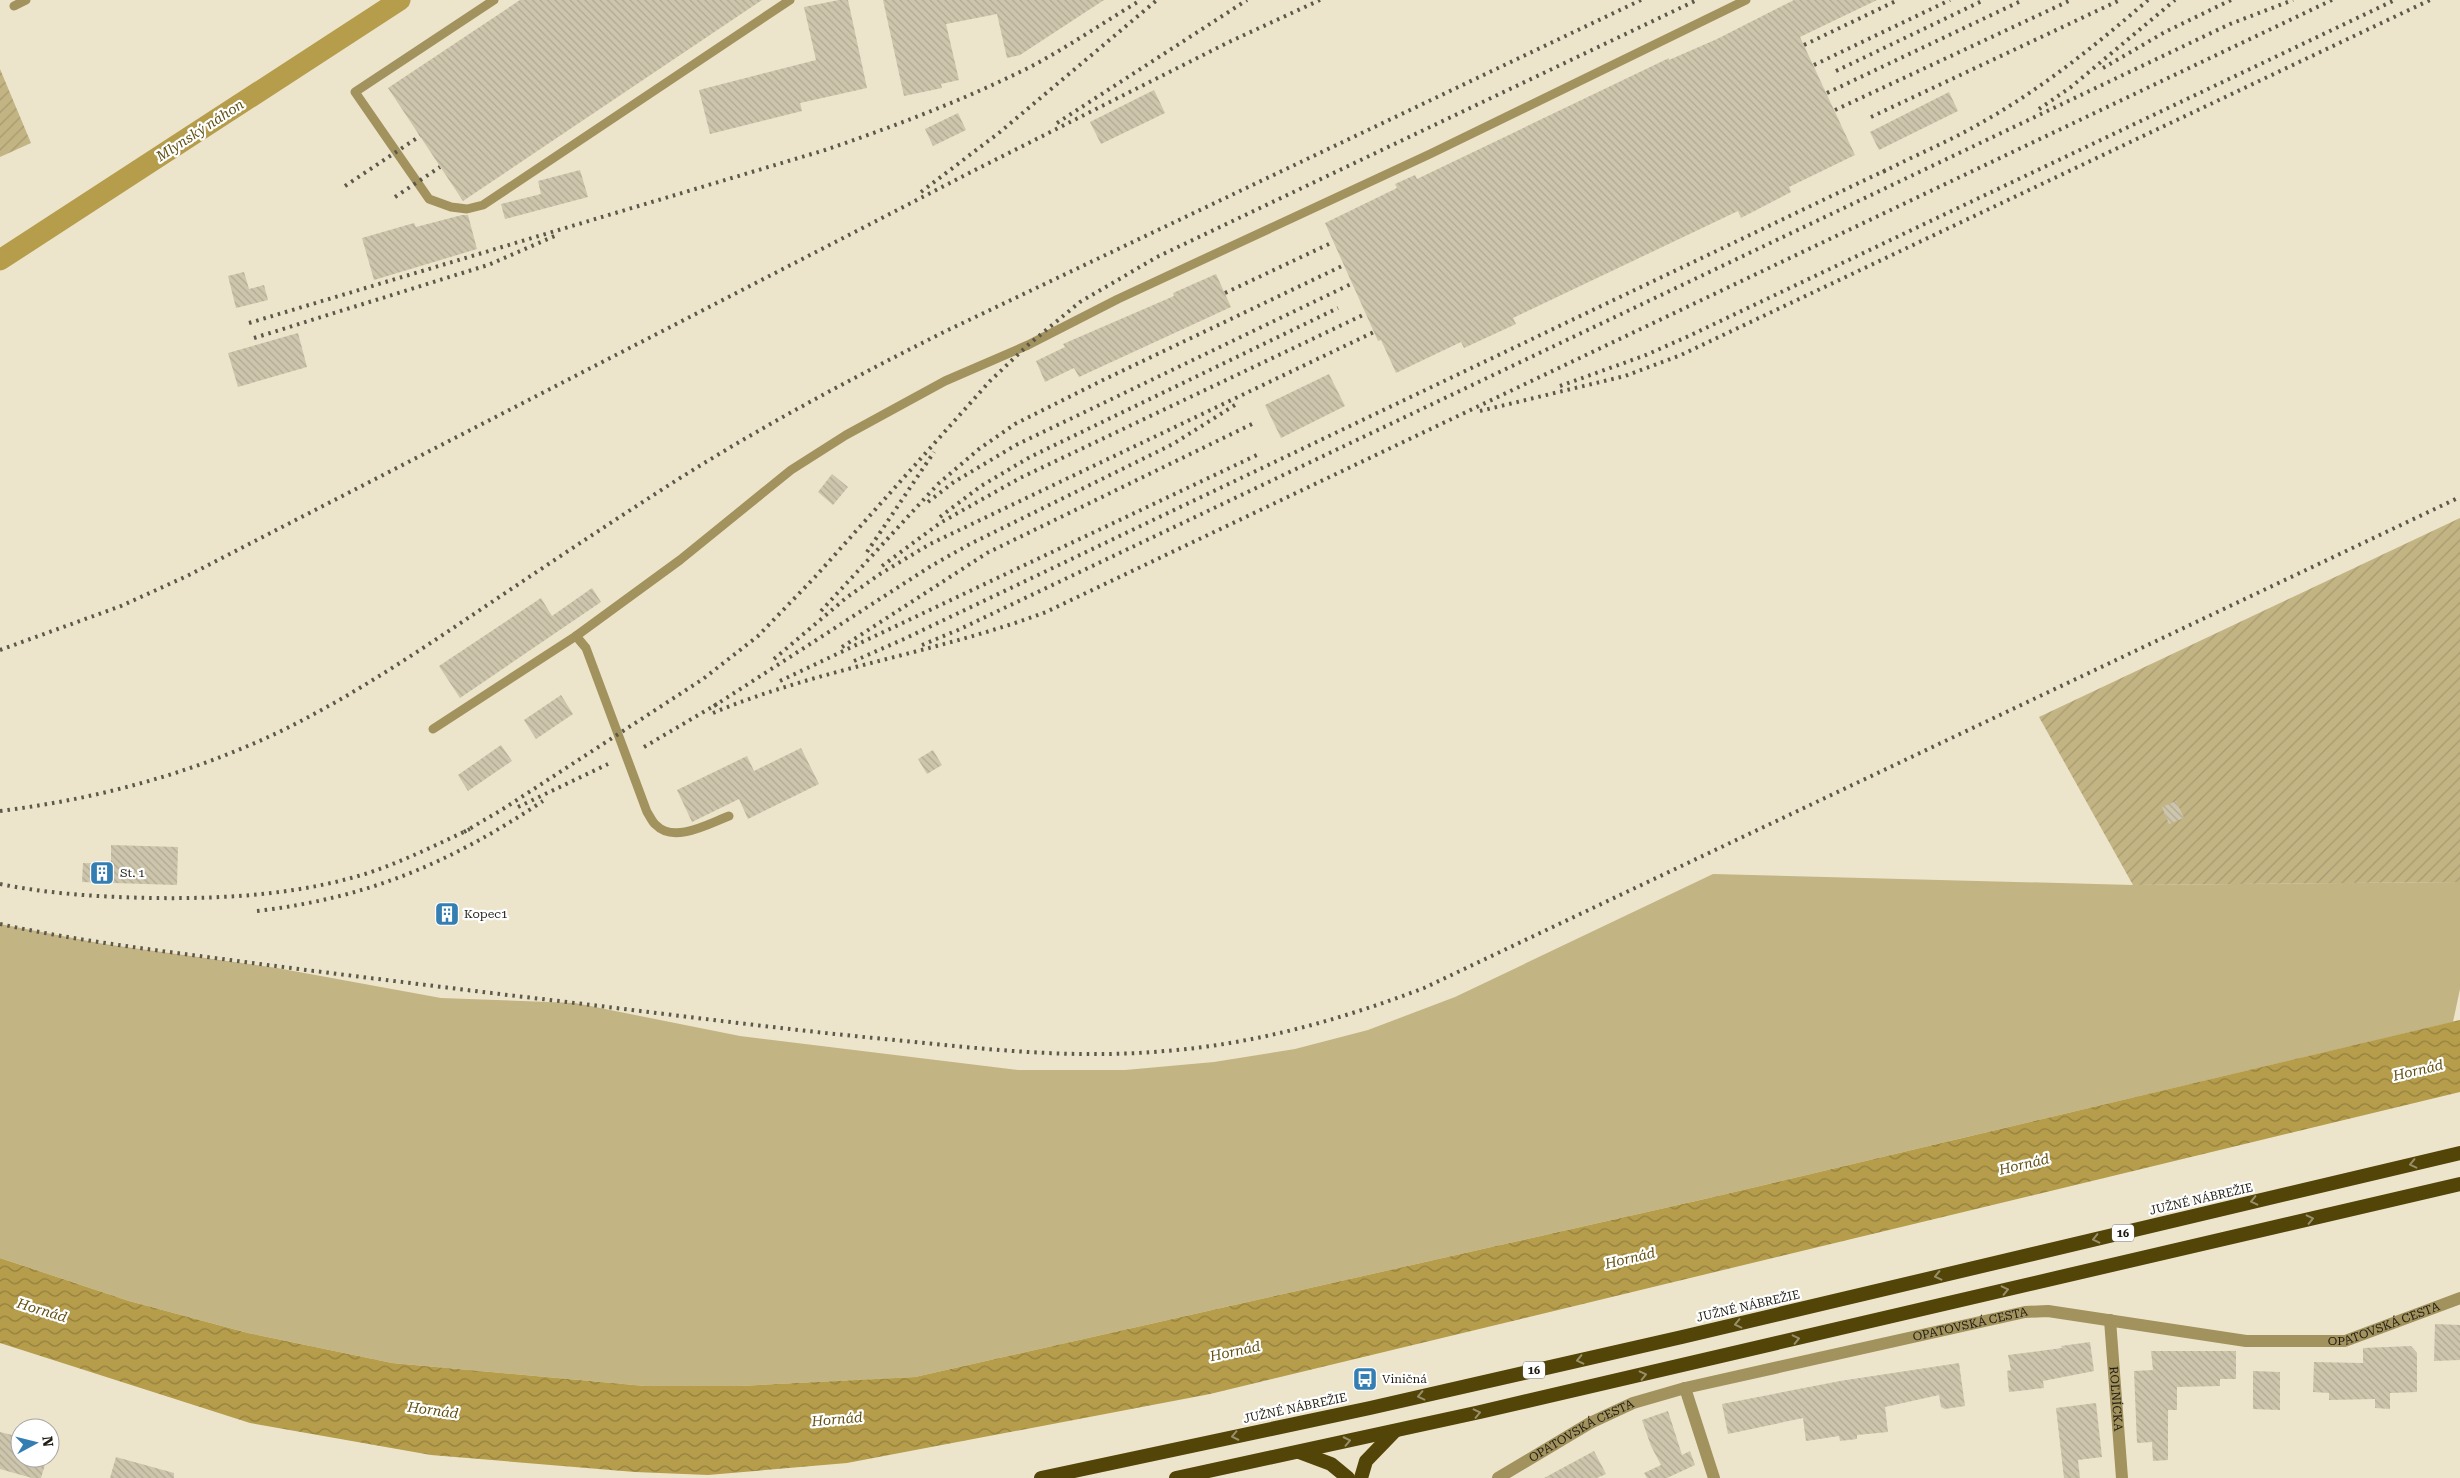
<svg xmlns="http://www.w3.org/2000/svg" width="2460" height="1478" font-family="'Roboto Serif',serif">
<style>
.green{fill:#c3b483}
.garden{fill:url(#garden-furrows)}
.water{fill:url(#water-waves)}
.lines{fill:none;stroke-linecap:round;stroke-linejoin:round}
.canal{stroke:#b59d4b;stroke-width:21}
.building{fill:url(#building-back-hatch)}
.service{stroke:#a2925d;stroke-width:9}
.minor{stroke:#a2925d;stroke-width:12}
.trunk{stroke:#534408;stroke-width:14}
.rail{stroke:#5c584a;stroke-width:4;stroke-dasharray:2.5 5;stroke-linecap:butt}
.oneway{stroke:#988f6b}
.labels{text-anchor:middle;dominant-baseline:central;stroke-width:4.5;stroke-linejoin:round;paint-order:stroke}
.shield{fill:#fff;stroke:#63615a;stroke-width:1}
.shield-label{font-size:11px;font-weight:bold;fill:#201d14}
.poi-label{font-size:12px;fill:#201d14;stroke:#fff;text-anchor:start}
.street-label{font-size:12px;fill:#201d14;stroke:#fff}
.water-label{font-size:14px;font-style:italic;fill:#615011;stroke:#fff}
</style>
<defs>
<pattern id="garden-furrows" width="10" height="10" patternUnits="userSpaceOnUse" patternTransform="scale(1.25)"><rect width="10" height="10" fill="#c3b483"/><path d="M-1 1l2-2M0 10L10 0M9 11l2-2" fill="none" stroke="#a79a70"/></pattern>
<pattern id="water-waves" width="16" height="10" patternUnits="userSpaceOnUse" patternTransform="scale(1.25)"><rect width="16" height="10" fill="#b59d4b"/><path d="M0 5q4-4 8 0t8 0" fill="none" stroke="#937f3d"/></pattern>
<pattern id="building-back-hatch" width="6" height="6" patternUnits="userSpaceOnUse" patternTransform="scale(1.25)"><rect width="6" height="6" fill="#cdc5ac"/><path d="M-1 5l2 2M0 0l6 6M5-1l2 2" fill="none" stroke="#b0a993"/></pattern>
</defs>
<rect width="100%" height="100%" fill="#ece5cb"/>
<polygon class="green" points="1713,874 2133,885 2460,882 2460,989 2453,1022 1709,1198 915,1377 740,1386 645,1386 392,1363 248,1333 129,1301 0,1258 0,924 104,944 277,968 441,998 575,1003 740,1036 1018,1070 1125,1070 1214,1062 1295,1049 1368,1030 1455,997"/>
<g class="garden">
<polygon points="0,69 31,143 0,157"/>
<polygon points="2460,518 2460,882 2133,885 2039,717"/>
</g>
<polygon class="water" points="2460,1020 2460,1092 1210,1394 847,1463 708,1475 635,1472 431,1455 250,1423 0,1343 0,1258 129,1301 248,1333 392,1363 645,1386 740,1386 915,1377 1709,1198"/>
<g class="lines">
<polyline class="canal" points="0,260 400,0"/>
</g>
<g class="building">
<polygon points="520,0 762,0 463,201 388,88"/>
<polygon points="839,0 848,0 867,88 800,103 802,111 710,134 699,90 816,60 804,7"/>
<polygon points="883,0 1104,0 1020,55 1007,58 997,14 946,24 959,80 941,84 942,88 904,96"/>
<polygon points="1794,0 1877,0 1800,37 1855,155 1789,187 1791,192 1741,218 1738,211 1513,318 1516,324 1464,348 1461,342 1396,373 1381,340 1378,341 1325,223 1397,188 1395,184 1415,175 1417,179 1669,58 1669,60 1717,39"/>
<polygon points="1154,90 1165,113 1101,144 1090,122"/>
<polygon points="1949,92 1958,111 1879,150 1870,132"/>
<polygon points="958,113 966,130 933,146 925,129"/>
<polygon points="580,170 588,197 505,219 501,204 541,194 538,181"/>
<polygon points="462,215 468,215 477,249 374,280 362,238 414,223 416,227"/>
<polygon points="244,272 249,289 264,285 268,300 236,308 228,276"/>
<polygon points="1216,274 1231,307 1079,377 1074,368 1045,382 1036,361 1065,347 1063,344 1174,296 1173,293"/>
<polygon points="298,333 307,367 238,387 228,353"/>
<polygon points="1329,374 1345,406 1281,438 1265,405"/>
<polygon points="832,474 848,487 833,505 818,492"/>
<polygon points="592,588 601,602 460,698 439,666 541,598 552,616"/>
<polygon points="561,695 573,714 536,739 524,720"/>
<polygon points="501,745 512,761 468,791 458,775"/>
<polygon points="801,748 819,784 748,819 739,799 692,822 677,790 747,756 754,771"/>
<polygon points="933,750 942,765 927,774 918,759"/>
<polygon points="2176,801 2184,818 2169,824 2162,807"/>
<polygon points="111,845 178,847 177,885 82,882 83,863 111,864"/>
<polygon points="2435,1324 2460,1325 2460,1360 2434,1361"/>
<polygon points="2090,1342 2094,1371 2043,1381 2044,1388 2009,1392 2007,1371 2011,1370 2008,1355 2062,1348 2061,1346"/>
<polygon points="2411,1346 2417,1353 2417,1392 2390,1393 2390,1409 2375,1408 2375,1399 2329,1400 2329,1393 2313,1392 2314,1362 2363,1363 2363,1348"/>
<polygon points="2151,1351 2236,1351 2236,1379 2220,1379 2220,1386 2177,1387 2177,1410 2168,1410 2168,1460 2153,1461 2152,1442 2137,1443 2134,1371 2153,1370"/>
<polygon points="1959,1363 1965,1406 1945,1409 1941,1407 1939,1395 1885,1407 1888,1432 1857,1435 1857,1439 1840,1441 1839,1436 1806,1441 1803,1418 1728,1434 1722,1404 1840,1381"/>
<polygon points="2253,1371 2280,1372 2280,1410 2253,1409"/>
<polygon points="2096,1403 2102,1457 2078,1460 2080,1478 2064,1478 2056,1408"/>
<polygon points="1668,1411 1682,1455 1690,1451 1695,1465 1667,1478 1647,1478 1644,1473 1661,1465 1651,1446 1642,1420"/>
<polygon points="0,1432 20,1437 20,1458 47,1458 41,1478 32,1478 0,1469"/>
<polygon points="1594,1451 1606,1474 1597,1478 1544,1478"/>
<polygon points="116,1457 174,1473 174,1478 110,1478"/>
</g>
<g class="lines">
<g class="service">
<polyline points="494,0 355,92 429,199 451,207 467,209 483,205 790,0"/>
<polyline points="14,6 26,0"/>
<polyline points="576,636 680,560 791,470 846,435 945,381 1028,345 1118,299 1430,154 1746,0"/>
<path d="M433 729 576 636 586 648 647 812C650 816 652 822 656 825 674 844 710 823 729 816"/>
</g>
<g class="minor">
<path id="s1" d="M2110 1320 2122 1478"/>
<polyline points="1685,1388 1714,1478"/>
<path id="s2" d="M1498 1478 1590 1423 1633 1403 1685 1388 2025 1312 2048 1311 2246 1341H2345L2460 1298"/>
</g>
<g class="trunk">
<polyline points="1299,1452 1331,1464 1348,1478"/>
<polyline points="1041,1478 1370,1408 1682,1337 2460,1153"/>
<polyline points="1176,1478 1480,1412 2460,1184"/>
<polyline points="1361,1478 1366,1461 1395,1431"/>
</g>
<g class="rail">
<polyline points="1804,45 1898,0"/>
<polyline points="1814,65 1950,0"/>
<polyline points="2103,68 2165,32 2231,0"/>
<polyline points="1836,71 1984,0"/>
<polyline points="1827,93 2023,0"/>
<polyline points="2039,109 2071,87 2175,0"/>
<polyline points="1835,110 2071,0"/>
<polyline points="1871,117 2120,0"/>
<polyline points="1057,123 1247,0"/>
<path d="M1883 172C1915 155 1948 142 1979 124 2040 90 2095 46 2148 0"/>
<polyline points="345,186 420,136"/>
<polyline points="921,192 1000,132 1157,0"/>
<polyline points="395,197 440,167"/>
<polyline points="1225,293 1331,243"/>
<path d="M249 323 825 150C895 126 964 100 1030 67 1068 47 1104 22 1141 0"/>
<polyline points="254,338 488,265 557,235"/>
<polyline points="1560,386 1646,355 1691,335 2395,0"/>
<polyline points="1480,411 1625,376 1681,355 2430,0"/>
<polyline points="928,502 954,482 1016,445 1351,284"/>
<polyline points="940,517 981,486 1030,457 1338,308"/>
<polyline points="867,552 934,452"/>
<polyline points="882,566 940,523 1020,478 1365,314"/>
<polyline points="821,611 938,484 979,449 1015,424 1103,380 1342,266"/>
<polyline points="922,645 958,630 2230,24 2293,0"/>
<polyline points="842,647 987,553 1252,424"/>
<polyline points="0,650 121,606 187,576 977,169 1229,42 1320,0"/>
<polyline points="774,659 846,598 880,574 930,544 1374,332"/>
<polyline points="854,661 904,639 1888,169"/>
<polyline points="780,681 1259,454"/>
<polyline points="714,706 931,566 970,544 1173,444 1235,405"/>
<path d="M713 713C820 668 937 653 1046 612L2332 0"/>
<polyline points="644,747 717,704"/>
<polyline points="518,807 608,764"/>
<path d="M0 811C97 799 190 774 279 732 345 700 407 659 468 618 529 577 590 536 652 496 747 434 846 381 948 330L1641 0"/>
<polyline points="464,832 503,809 703,679 758,636 815,577 990,381 1028,345 1080,302 1157,257 1697,0"/>
<path d="M0 884C50 894 100 897 151 898 224 899 296 895 365 874 402 862 436 845 470 829"/>
<path d="M257 911C368 898 450 863 543 801"/>
<path d="M0 924C73 940 147 949 222 959 320 972 418 984 516 996 646 1011 775 1029 905 1041 992 1050 1078 1059 1165 1051 1255 1044 1340 1020 1424 988L2460 497"/>
</g>
</g>
<defs><path id="oneway-chevron" d="M-2-3.5L2.5 0L-2 3.5" fill="none" stroke-width="1.6" stroke-linecap="round" stroke-linejoin="round" transform="scale(1.25)"/></defs>
<g class="oneway">
<use href="#oneway-chevron" transform="translate(2413 1164) rotate(167)"/>
<use href="#oneway-chevron" transform="translate(2254 1201) rotate(167)"/>
<use href="#oneway-chevron" transform="translate(2310 1219) rotate(-13)"/>
<use href="#oneway-chevron" transform="translate(2096 1239) rotate(167)"/>
<use href="#oneway-chevron" transform="translate(1938 1276) rotate(167)"/>
<use href="#oneway-chevron" transform="translate(2005 1290) rotate(-13)"/>
<use href="#oneway-chevron" transform="translate(1738 1324) rotate(167)"/>
<use href="#oneway-chevron" transform="translate(1796 1339) rotate(-13)"/>
<use href="#oneway-chevron" transform="translate(1580 1360) rotate(167)"/>
<use href="#oneway-chevron" transform="translate(1643 1375) rotate(-13)"/>
<use href="#oneway-chevron" transform="translate(1421 1396) rotate(167)"/>
<use href="#oneway-chevron" transform="translate(1477 1413) rotate(-13)"/>
<use href="#oneway-chevron" transform="translate(1235 1436) rotate(168)"/>
<use href="#oneway-chevron" transform="translate(1347 1441) rotate(-12)"/>
</g>
<defs>
<symbol id="building-square" viewBox="-11 -11 22 22"><rect x="-9" y="-9" width="18" height="18" rx="4" fill="#357eb2" stroke="#fff"/><path d="M-4-6H4V6H1V3H-1V6H-4ZM-2.5-4.3h1.7v1.8h-1.7ZM.8-4.3h1.7v1.8H.8ZM-2.5-1h1.7V.8h-1.7ZM.8-1h1.7V.8H.8Z" fill="#fff"/></symbol>
<symbol id="bus-square" viewBox="-11 -11 22 22"><rect x="-9" y="-9" width="18" height="18" rx="4" fill="#357eb2" stroke="#fff"/><path d="M-5-6H5V4H4V6H2V4H-2V6H-4V4H-5ZM-3.5-4V0h7V-4ZM-3.5 1.2v1.5H-2V1.2ZM2 1.2v1.5H3.5V1.2Z" fill="#fff"/></symbol>
</defs>
<g fill-rule="evenodd">
<use href="#building-square" x="88" y="859" width="28" height="28"/>
<use href="#building-square" x="433" y="900" width="28" height="28"/>
<use href="#bus-square" x="1351" y="1365" width="28" height="28"/>
</g>
<g class="labels">
<g class="shield">
<rect x="2112" y="1224.5" width="22" height="17" rx="4"/>
<rect x="1523" y="1361.5" width="22" height="17" rx="4"/>
</g>
<g class="shield-label">
<text x="2123" y="1233">16</text>
<text x="1534" y="1370">16</text>
</g>
<g class="poi-label">
<text x="120" y="873">St. 1</text>
<text x="464" y="914">Kopec1</text>
<text x="1382" y="1379">Viničná</text>
</g>
<g class="street-label">
<text transform="translate(2201 1199) rotate(-13)">JUŽNÉ NÁBREŽIE</text>
<text transform="translate(1748 1306) rotate(-13)">JUŽNÉ NÁBREŽIE</text>
<text stroke="none"><textPath href="#s2" startOffset="921">OPATOVSKÁ CESTA</textPath></text>
<text stroke="none"><textPath href="#s2" startOffset="501">OPATOVSKÁ CESTA</textPath></text>
<text stroke="none"><textPath href="#s1" startOffset="79">ROĽNÍCKA</textPath></text>
<text transform="translate(1295 1408) rotate(-12)">JUŽNÉ NÁBREŽIE</text>
<text stroke="none"><textPath href="#s2" startOffset="96">OPATOVSKÁ CESTA</textPath></text>
</g>
<g class="water-label">
<text transform="translate(200 130) rotate(-33)">Mlynský náhon</text>
<text transform="translate(2418 1070) rotate(-13)">Hornád</text>
<text transform="translate(2024 1164) rotate(-13)">Hornád</text>
<text transform="translate(1630 1258) rotate(-13)">Hornád</text>
<text transform="translate(42 1310) rotate(17)">Hornád</text>
<text transform="translate(1235 1351) rotate(-12)">Hornád</text>
<text transform="translate(433 1410) rotate(8)">Hornád</text>
<text transform="translate(837 1419) rotate(-5)">Hornád</text>
</g>
</g>
<g transform="translate(35 1443) rotate(83)"><circle r="24" fill="#ffffff" stroke="#a6a5a1"/>
<path d="M0-4L9 19L0 12L-9 19Z" fill="#357eb2"/>
<text y="-8" font-size="14" font-weight="bold" text-anchor="middle" fill="#201d14">N</text>
</g>
</svg>
